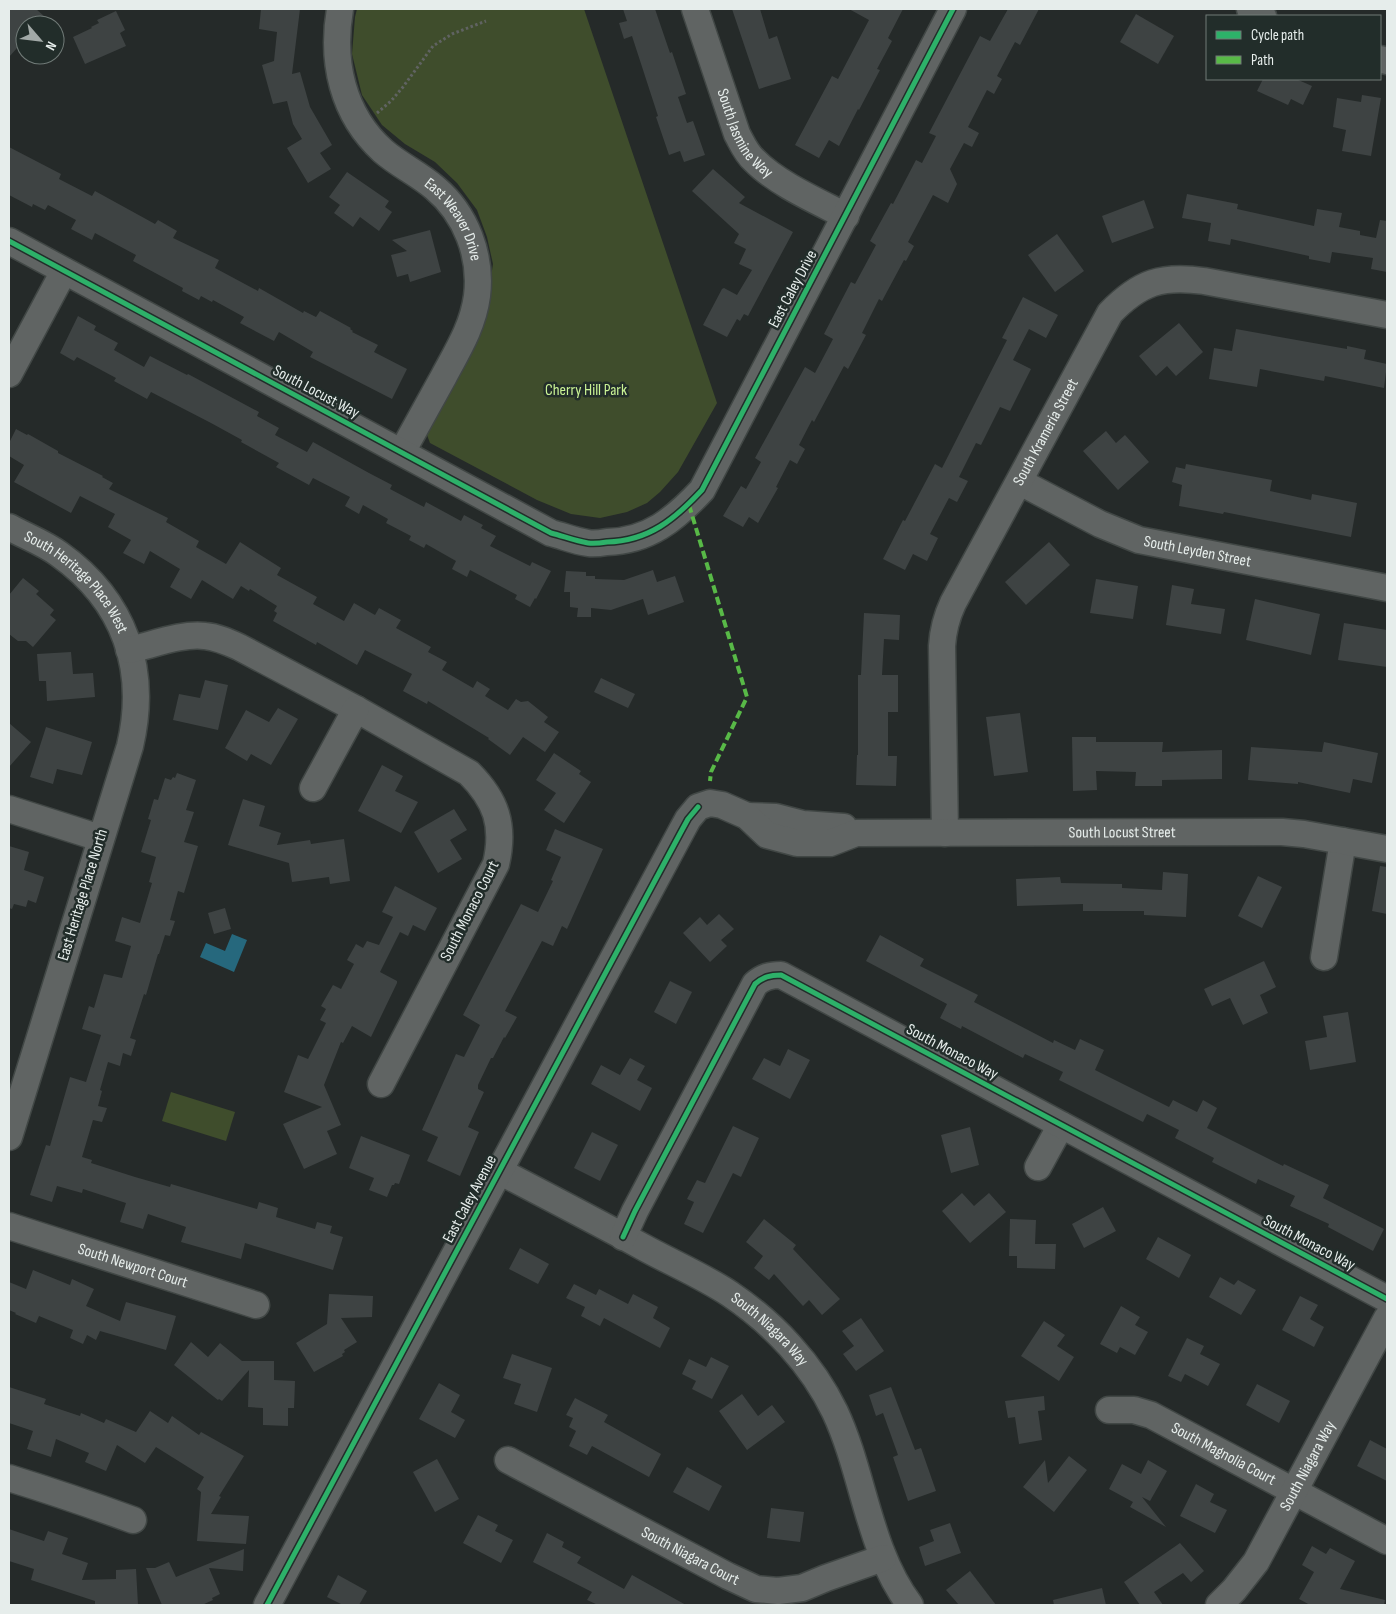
<svg xmlns="http://www.w3.org/2000/svg" width="1396" height="1614" font-family="'Sofia Sans Condensed',sans-serif">
<style>
.green{fill:#3f4d2c}
.water{fill:#26687d}
.building{fill:#3e4343}
.lines{fill:none;stroke-linecap:round;stroke-linejoin:round}
.minor-casing{stroke:#414745;stroke-width:29}
.path{stroke:#606362;stroke-width:3;stroke-dasharray:2.5 2.5;stroke-linecap:butt}
.minor{stroke:#606463;stroke-width:26}
.quiet{stroke:#58b947;stroke-width:4;stroke-dasharray:8 4;stroke-linecap:butt}
.cycleway-casing{stroke:#222d2a;stroke-width:8}
.cycleway{stroke:#2db169;stroke-width:5}
.labels{text-anchor:middle;dominant-baseline:central;stroke-width:5;stroke-linejoin:round;paint-order:stroke}
.street-label{font-size:16px;fill:#e6edeb;stroke:#222d2a}
.park-label{font-size:16px;fill:#caf395;stroke:#222d2a}
</style>
<rect width="100%" height="100%" fill="#252a29"/>
<g class="green">
<polygon points="357,9 584,9 717,403 678,472 660,492 647,503 627,512 600,518 571,514 537,500 430,443 427,435 485,315 493,264 487,237 477,210 457,183 435,162 405,144 382,125 362,95 352,54 355,17"/>
<polygon points="171,1092 235,1112 226,1141 162,1121"/>
</g>
<polygon class="water" points="232,934 247,940 234,972 200,957 206,943 225,951"/>
<g class="building">
<polygon points="9,9 36,9 54,25 25,25 25,55 17,48 9,57"/>
<polygon points="261,9 300,9 292,74 300,72 310,107 332,145 320,153 331,169 308,183 287,148 302,139 293,124 287,101 273,104 262,65 274,61 277,32 259,29"/>
<polygon points="623,9 655,9 670,53 672,52 686,94 678,97 687,123 693,121 705,155 684,162 680,151 669,155 656,117 658,116 632,36 624,39 619,23 627,21"/>
<polygon points="732,9 760,9 769,39 777,36 791,79 759,89"/>
<polygon points="849,9 903,9 888,38 892,41 877,69 880,70 859,110 858,109 839,146 829,140 819,158 795,145 832,76 838,79 869,20"/>
<polygon points="1008,9 1039,9 1020,45 1015,42 997,76 1002,79 994,94 987,90 968,127 979,133 972,147 964,143 950,169 957,184 948,203 933,195 908,242 914,246 906,261 904,260 882,301 879,299 862,333 866,335 848,369 844,366 814,422 812,420 799,445 805,449 797,464 790,460 776,487 778,488 758,523 749,517 743,527 723,516 741,486 746,489 761,462 755,458 805,367 815,373 833,339 824,334 851,282 855,284 876,245 870,241 891,203 893,204 916,160 922,163 936,136 929,133 980,36 990,41"/>
<polygon points="116,11 125,30 120,33 126,46 85,64 73,37 92,28 91,27 99,23 97,20"/>
<polygon points="1136,14 1174,36 1158,64 1120,42"/>
<polygon points="1263,79 1296,79 1312,86 1303,105 1291,99 1288,105 1257,91"/>
<polygon points="1362,95 1381,98 1371,156 1342,151 1346,130 1333,127 1337,98 1361,102"/>
<polygon points="9,147 61,174 59,179 92,196 95,191 155,224 158,220 177,231 173,238 219,260 215,268 258,291 259,288 303,313 304,311 316,317 320,311 351,328 350,329 353,331 352,332 378,345 374,352 407,369 392,399 310,357 313,352 279,332 274,341 240,323 244,317 213,300 212,302 201,296 199,300 182,291 183,288 133,261 136,255 95,233 92,240 71,229 76,220 48,205 45,210 33,204 32,207 9,195"/>
<polygon points="713,169 745,197 739,203 793,232 748,316 744,314 740,321 737,319 727,337 703,325 722,289 724,288 737,295 752,270 739,264 746,249 734,243 739,234 692,191"/>
<polygon points="347,172 389,201 385,207 392,212 379,231 360,217 353,227 334,213 340,205 329,197"/>
<polygon points="1187,194 1238,204 1237,209 1314,226 1317,209 1342,213 1339,227 1360,231 1360,235 1376,238 1380,220 1387,221 1387,272 1371,269 1373,258 1332,252 1330,263 1309,259 1309,256 1231,239 1230,245 1208,241 1211,223 1182,218"/>
<polygon points="1144,200 1154,228 1112,243 1102,216"/>
<polygon points="430,230 441,272 410,282 408,274 397,277 391,255 407,251 392,240"/>
<polygon points="1057,234 1084,271 1055,292 1028,255"/>
<polygon points="1023,297 1058,315 1046,338 1029,329 1013,360 1031,369 1010,411 1000,407 981,445 976,443 959,477 968,481 957,502 949,498 930,534 938,538 927,561 913,554 905,570 883,559 903,520 905,521 935,464 942,468 1007,340 1002,338"/>
<polygon points="78,316 96,326 94,330 118,343 114,350 144,367 150,356 187,375 188,374 259,412 257,416 279,428 275,435 307,452 313,442 369,473 392,485 390,489 424,507 426,502 461,521 464,515 483,525 481,528 496,536 490,546 530,566 532,562 551,571 536,599 535,598 530,607 515,599 517,595 470,570 467,577 452,569 456,561 426,544 424,548 409,540 411,536 386,523 388,519 363,505 359,514 345,506 350,497 313,478 309,485 276,467 279,463 241,442 242,440 211,423 151,392 147,399 114,381 116,378 77,357 74,361 60,353"/>
<polygon points="1179,323 1203,352 1176,376 1167,366 1156,376 1139,356"/>
<polygon points="1236,329 1347,349 1347,346 1366,350 1364,359 1387,364 1384,388 1325,376 1324,381 1260,369 1257,387 1209,379 1214,348 1232,351"/>
<polygon points="16,429 27,435 28,434 58,451 58,453 103,476 102,477 113,483 109,489 168,518 166,522 199,541 196,547 226,564 240,542 281,568 277,575 317,597 313,604 344,621 354,603 375,615 379,608 401,620 396,628 431,647 428,652 447,662 442,670 473,688 477,681 490,689 485,696 508,710 516,699 521,702 528,701 548,717 544,722 559,732 545,752 523,737 510,755 488,739 489,738 428,701 427,704 403,691 412,674 365,650 357,665 317,642 316,645 273,621 277,613 274,611 277,606 250,589 249,591 241,586 233,599 202,580 191,599 170,587 180,569 150,551 144,564 123,553 131,540 108,527 115,514 80,496 71,513 14,482 24,465 9,456 9,443"/>
<polygon points="1106,431 1116,443 1125,435 1149,462 1118,490 1083,451"/>
<polygon points="1186,464 1272,480 1270,491 1311,500 1312,494 1357,503 1351,537 1224,512 1223,514 1179,506 1182,485 1172,482 1176,467 1185,469"/>
<polygon points="1049,542 1070,565 1026,605 1005,582"/>
<polygon points="653,570 657,582 675,576 684,602 648,615 643,599 611,610 591,608 591,617 577,617 578,608 570,607 570,592 564,592 566,571 586,572 586,576 595,576 595,579 624,580"/>
<polygon points="23,578 39,591 36,594 54,610 50,615 56,620 33,647 26,641 18,641 9,634 9,595"/>
<polygon points="1096,579 1138,586 1133,619 1090,613"/>
<polygon points="1172,585 1194,589 1191,604 1225,609 1221,634 1166,625"/>
<polygon points="1255,599 1320,614 1311,655 1246,640"/>
<polygon points="864,613 900,615 899,640 884,639 882,675 898,675 898,712 888,712 888,756 897,756 896,786 856,785 857,755 858,755 858,675 861,675"/>
<polygon points="1344,623 1387,630 1387,667 1338,660"/>
<polygon points="71,652 73,674 93,673 95,697 47,701 46,681 39,681 37,654"/>
<polygon points="601,678 635,694 628,708 594,692"/>
<polygon points="205,680 228,685 218,730 173,720 179,694 200,698"/>
<polygon points="278,708 298,719 271,765 251,754 247,761 225,748 246,710 269,722"/>
<polygon points="1020,713 1028,772 994,776 986,717"/>
<polygon points="9,723 31,742 9,767"/>
<polygon points="46,727 92,742 82,775 57,769 53,784 30,777"/>
<polygon points="1072,737 1096,737 1096,742 1163,742 1162,752 1222,750 1222,779 1162,780 1162,786 1135,786 1136,772 1096,771 1097,790 1073,791"/>
<polygon points="1324,742 1378,753 1372,783 1353,779 1350,793 1298,782 1298,784 1248,780 1251,747 1322,752"/>
<polygon points="554,753 581,771 579,774 591,782 564,823 544,810 556,793 536,780"/>
<polygon points="382,765 403,776 395,791 418,802 401,833 358,811"/>
<polygon points="177,773 196,780 186,810 194,812 184,842 198,846 184,893 178,891 170,920 175,921 170,936 165,935 159,954 158,954 146,995 144,994 130,1038 136,1040 131,1056 123,1053 120,1066 108,1062 100,1090 102,1091 98,1106 107,1108 102,1122 93,1120 82,1157 92,1160 91,1163 135,1177 170,1187 171,1184 257,1209 259,1202 278,1208 276,1217 315,1229 317,1222 332,1226 330,1233 343,1237 333,1270 245,1243 241,1259 181,1242 186,1227 148,1214 143,1229 120,1222 126,1203 83,1189 82,1193 57,1186 52,1202 30,1195 46,1145 50,1146 70,1077 86,1082 101,1035 82,1029 89,1006 94,1008 104,974 122,978 131,946 115,941 122,917 140,923 152,883 149,882 156,857 141,852 151,820 148,819 154,799 158,800 165,778 171,780 173,777 175,778"/>
<polygon points="243,799 265,806 259,826 281,833 277,845 310,840 311,844 344,839 350,881 330,884 329,877 292,882 289,863 228,845"/>
<polygon points="454,809 467,830 450,840 462,859 438,873 414,832"/>
<polygon points="555,829 603,849 567,929 562,926 553,946 542,941 505,1011 517,1017 505,1038 504,1037 493,1058 491,1058 478,1085 478,1089 484,1092 468,1127 479,1132 460,1176 427,1161 438,1137 422,1130 456,1054 464,1057 480,1025 463,1015 521,904 538,912 553,881 551,880 561,857 546,850"/>
<polygon points="9,846 29,852 24,870 44,877 36,903 28,900 26,907 14,904 12,909 9,908"/>
<polygon points="1380,866 1387,867 1387,914 1372,911"/>
<polygon points="1163,872 1188,874 1186,917 1144,915 1144,911 1083,911 1083,904 1017,906 1016,879 1060,877 1061,883 1122,884 1122,888 1162,890"/>
<polygon points="1258,876 1282,887 1262,928 1238,916"/>
<polygon points="395,886 437,908 425,931 413,925 408,936 400,932 380,972 397,981 397,983 371,1037 352,1026 343,1043 341,1042 324,1085 341,1125 327,1131 337,1154 304,1169 283,1124 322,1107 284,1092 298,1055 308,1059 326,1023 320,1020 326,1009 321,1006 333,985 341,989 354,964 347,960 356,944 363,948 367,941 379,945 393,917 382,912"/>
<polygon points="225,908 231,929 214,934 208,913"/>
<polygon points="719,914 734,929 721,940 727,946 710,962 683,933 700,917 707,925"/>
<polygon points="880,935 924,959 920,966 978,995 974,1002 1053,1043 1054,1040 1075,1050 1080,1039 1104,1050 1095,1070 1169,1107 1173,1100 1197,1112 1203,1100 1217,1108 1207,1128 1283,1166 1284,1164 1329,1185 1323,1198 1384,1229 1373,1251 1328,1227 1329,1224 1290,1206 1295,1196 1258,1179 1256,1184 1212,1162 1214,1158 1175,1138 1179,1130 1147,1114 1143,1122 1059,1080 1063,1072 1025,1054 1023,1058 962,1026 961,1029 940,1018 947,1004 866,961"/>
<polygon points="1264,961 1276,987 1260,995 1268,1013 1243,1025 1230,998 1212,1006 1204,989"/>
<polygon points="670,981 692,992 676,1024 654,1012"/>
<polygon points="1348,1012 1356,1062 1310,1070 1305,1041 1327,1037 1323,1016"/>
<polygon points="788,1049 810,1060 790,1099 752,1079 764,1058 780,1066"/>
<polygon points="630,1058 645,1066 637,1080 652,1088 640,1111 591,1084 601,1065 620,1075"/>
<polygon points="733,1126 759,1138 741,1177 733,1173 703,1233 684,1224 694,1202 687,1199 697,1180 705,1183"/>
<polygon points="970,1127 979,1165 951,1173 941,1135"/>
<polygon points="592,1132 618,1145 600,1181 574,1168"/>
<polygon points="361,1136 410,1155 399,1184 395,1183 394,1185 392,1185 387,1197 369,1190 374,1178 349,1168"/>
<polygon points="962,1193 974,1206 989,1193 1006,1212 970,1243 942,1211"/>
<polygon points="1103,1207 1116,1231 1084,1248 1072,1224"/>
<polygon points="764,1219 796,1245 793,1249 840,1299 822,1315 809,1300 803,1306 774,1274 769,1280 754,1268 763,1256 746,1242"/>
<polygon points="1010,1219 1036,1220 1035,1244 1056,1244 1055,1269 1017,1268 1017,1256 1009,1256"/>
<polygon points="1158,1237 1191,1255 1179,1278 1146,1259"/>
<polygon points="520,1248 549,1264 538,1284 509,1269"/>
<polygon points="33,1270 70,1285 72,1279 94,1289 86,1306 120,1321 126,1302 176,1316 166,1350 100,1331 96,1340 87,1335 83,1344 70,1338 73,1330 39,1316 36,1323 15,1314 16,1313 9,1310 9,1282 26,1289"/>
<polygon points="1220,1277 1234,1285 1238,1280 1256,1290 1241,1315 1209,1297"/>
<polygon points="574,1284 596,1295 599,1289 628,1304 633,1294 658,1307 653,1318 670,1328 660,1348 604,1318 600,1326 581,1316 585,1307 566,1298"/>
<polygon points="329,1294 373,1296 372,1317 341,1318 357,1342 344,1350 345,1352 342,1354 343,1356 314,1372 296,1343 327,1324"/>
<polygon points="1300,1296 1318,1305 1310,1319 1324,1327 1314,1347 1282,1330"/>
<polygon points="1121,1306 1140,1317 1135,1325 1148,1332 1135,1355 1120,1347 1117,1353 1100,1344"/>
<polygon points="861,1318 884,1351 856,1371 843,1354 854,1346 842,1331"/>
<polygon points="1044,1321 1065,1335 1057,1346 1074,1357 1059,1381 1021,1356"/>
<polygon points="1187,1338 1204,1346 1200,1354 1220,1364 1208,1386 1185,1374 1181,1382 1168,1376"/>
<polygon points="191,1342 208,1357 220,1343 242,1361 274,1361 274,1380 295,1381 294,1408 288,1408 288,1426 263,1425 263,1408 248,1407 249,1370 222,1401 219,1399 218,1400 209,1393 174,1365"/>
<polygon points="512,1354 552,1368 537,1412 514,1404 521,1384 503,1378"/>
<polygon points="711,1357 729,1366 712,1399 692,1389 696,1381 682,1374 689,1359 706,1367"/>
<polygon points="439,1383 460,1395 451,1412 465,1420 455,1438 419,1419"/>
<polygon points="1257,1384 1290,1401 1279,1423 1246,1405"/>
<polygon points="9,1387 46,1399 44,1404 80,1416 81,1413 104,1423 106,1419 136,1432 150,1411 168,1423 172,1416 199,1435 201,1432 244,1456 219,1496 221,1497 211,1514 249,1516 246,1544 197,1541 201,1492 197,1489 204,1477 156,1447 145,1463 117,1445 106,1471 85,1462 89,1453 56,1439 51,1457 27,1449 33,1431 9,1423"/>
<polygon points="891,1387 915,1450 921,1448 936,1491 908,1501 893,1457 898,1455 883,1413 876,1416 869,1395"/>
<polygon points="742,1394 758,1416 772,1405 785,1422 747,1450 719,1411"/>
<polygon points="1044,1396 1045,1410 1038,1411 1042,1440 1019,1444 1015,1417 1008,1418 1005,1401"/>
<polygon points="575,1398 608,1415 604,1422 661,1454 649,1477 592,1446 587,1455 569,1446 576,1431 569,1427 573,1418 566,1415"/>
<polygon points="1370,1440 1387,1449 1387,1481 1357,1466"/>
<polygon points="1069,1456 1087,1470 1054,1512 1023,1487 1045,1460 1048,1483"/>
<polygon points="437,1459 459,1499 435,1512 413,1472"/>
<polygon points="1148,1460 1167,1471 1150,1501 1142,1497 1166,1527 1130,1507 1133,1502 1109,1489 1122,1464 1141,1474"/>
<polygon points="687,1467 722,1486 709,1511 673,1492"/>
<polygon points="1196,1484 1214,1494 1210,1502 1227,1510 1215,1533 1180,1516"/>
<polygon points="771,1508 804,1512 800,1542 767,1538"/>
<polygon points="478,1515 498,1525 495,1531 513,1540 501,1563 463,1543"/>
<polygon points="950,1523 961,1553 925,1566 919,1547 934,1541 930,1530"/>
<polygon points="9,1529 44,1541 48,1531 68,1538 62,1554 88,1563 82,1580 116,1579 116,1570 136,1569 138,1605 95,1605 95,1601 31,1580 34,1569 9,1561"/>
<polygon points="547,1533 564,1542 562,1547 581,1557 577,1563 624,1589 632,1575 686,1605 598,1605 587,1600 592,1592 533,1562"/>
<polygon points="1180,1543 1204,1571 1191,1582 1183,1573 1154,1592 1163,1605 1140,1605 1124,1582"/>
<polygon points="1312,1546 1326,1554 1330,1548 1355,1561 1340,1589 1385,1600 1384,1605 1310,1605 1299,1599 1314,1572 1302,1565"/>
<polygon points="244,1549 243,1571 209,1568 220,1594 212,1598 213,1600 202,1605 162,1605 146,1568 155,1568 169,1562 176,1577"/>
<polygon points="970,1571 996,1605 959,1605 946,1590"/>
<polygon points="338,1575 367,1591 359,1605 343,1605 327,1597"/>
<polygon points="1102,1588 1106,1605 1054,1605 1053,1600"/>
</g>
<g class="lines">
<defs>
<g id="minor">
<path id="s1" d="M340 9C331 61 342 114 383 151 399 165 419 174 435 188 466 214 482 256 477 296 473 326 458 350 444 376 430 401 416 427 402 452"/>
<path id="s2" d="M695 9 737 134C742 143 746 153 754 160 776 183 817 201 846 216"/>
<polyline points="1250,9 1263,16"/>
<polyline points="1380,59 1387,61"/>
<path d="M9 241 551 533C563 536 575 541 588 543 594 544 601 543 607 542 649 541 675 519 702 490L953 9"/>
<polyline points="9,374 64,271"/>
<path id="s3" d="M1020 482 1100 524 1139 540 1387 588"/>
<path id="s4" d="M9 527C25 536 44 543 59 554 125 601 148 669 130 746L9 1137"/>
<path d="M129 650C152 645 182 633 205 636 217 637 228 642 239 647L356 709 469 773C496 800 505 825 496 864L381 1084"/>
<polyline points="313,788 356,709"/>
<polyline points="9,809 100,838"/>
<polyline points="747,816 776,817 803,824 844,827"/>
<path id="s5" d="M945 833 942 646C943 630 946 618 953 603L1110 313C1140 282 1162 275 1204 281L1387 315"/>
<polyline points="1324,957 1343,841"/>
<polyline points="1038,1167 1061,1125"/>
<path id="s6" d="M499 1171C547 1196 595 1221 643 1247 672 1263 703 1276 730 1294 773 1323 812 1364 835 1412 864 1474 868 1549 910 1605"/>
<path id="s7" d="M9 1226 256 1305"/>
<path d="M623 1237 635 1211 755 984C763 977 770 975 781 975L1387 1299"/>
<path id="s8" d="M1109 1410H1134L1151 1415 1387 1541"/>
<path id="s9" d="M508 1460 728 1576 756 1589 778 1591 802 1588 826 1578 883 1558"/>
<path d="M9 1478C51 1491 92 1505 133 1520"/>
<path id="s10" d="M267 1605 682 830 688 819 698 807 710 803 722 805 747 816 767 835 797 843H830L856 833 1282 832 1304 834 1387 849"/>
<path id="s11" d="M1219 1605 1234 1590 1256 1562 1387 1318"/>
</g>
</defs>
<use href="#minor" class="minor-casing"/>
<polyline class="path" points="377,113 391,101 403,87 433,46 452,34 486,21"/>
<use href="#minor" class="minor"/>
<polyline class="quiet" points="689,505 747,697 711,772 710,781"/>
<defs>
<g id="cycleway">
<path d="M9 241 551 533C563 536 575 541 588 543 594 544 601 543 607 542 649 541 675 519 702 490L953 9"/>
<path d="M623 1237 635 1211 755 984C763 977 770 975 781 975L1387 1299"/>
<polyline points="267,1605 682,830 688,819 698,807"/>
</g>
</defs>
<use href="#cycleway" class="cycleway-casing"/>
<use href="#cycleway" class="cycleway"/>
</g>
<g class="labels">
<g class="street-label">
<text stroke="none"><textPath href="#s2" startOffset="135">South Jasmine Way</textPath></text>
<text stroke="none"><textPath href="#s1" startOffset="256">East Weaver Drive</textPath></text>
<text transform="translate(793 289) rotate(-62)">East Caley Drive</text>
<text transform="translate(316 392) rotate(28)">South Locust Way</text>
<text stroke="none"><textPath href="#s5" startOffset="426">South Krameria Street</textPath></text>
<text stroke="none"><textPath href="#s3" startOffset="192">South Leyden Street</textPath></text>
<text stroke="none"><textPath href="#s4" startOffset="89">South Heritage Place West</textPath></text>
<text stroke="none"><textPath href="#s10" startOffset="1345">South Locust Street</textPath></text>
<text transform="translate(83 895) rotate(-73)">East Heritage Place North</text>
<text transform="translate(470 911) rotate(-63)">South Monaco Court</text>
<text transform="translate(952 1052) rotate(28)">South Monaco Way</text>
<text transform="translate(470 1199) rotate(-62)">East Caley Avenue</text>
<text transform="translate(1309 1243) rotate(28)">South Monaco Way</text>
<text stroke="none"><textPath href="#s7" startOffset="130">South Newport Court</textPath></text>
<text stroke="none"><textPath href="#s6" startOffset="315">South Niagara Way</textPath></text>
<text stroke="none"><textPath href="#s8" startOffset="125">South Magnolia Court</textPath></text>
<text stroke="none"><textPath href="#s11" startOffset="166">South Niagara Way</textPath></text>
<text stroke="none"><textPath href="#s9" startOffset="206">South Niagara Court</textPath></text>
</g>
<g class="park-label">
<text x="586" y="390">Cherry Hill Park</text>
</g>
</g>
<rect width="1396" height="1614" fill="none" stroke="#e6edeb" stroke-width="20"/>
<rect x="1206" y="15" width="175" height="65" fill="#222d2a" stroke="#707a77"/>
<rect x="1216" y="31" width="25" height="8" fill="#2db169" stroke="#707a77"/>
<text x="1251" y="40" font-size="15" fill="#e6edeb">Cycle path</text>
<rect x="1216" y="56" width="25" height="8" fill="#58b947" stroke="#707a77"/>
<text x="1251" y="65" font-size="15" fill="#e6edeb">Path</text>
<g transform="translate(40 40) rotate(118)"><circle r="24" fill="#222d2a" stroke="#707a77"/>
<path d="M0-4L9 19L0 12L-9 19Z" fill="#a2a9a7"/>
<text y="-8" font-size="14" font-weight="bold" text-anchor="middle" fill="#e6edeb">N</text>
</g>
</svg>
